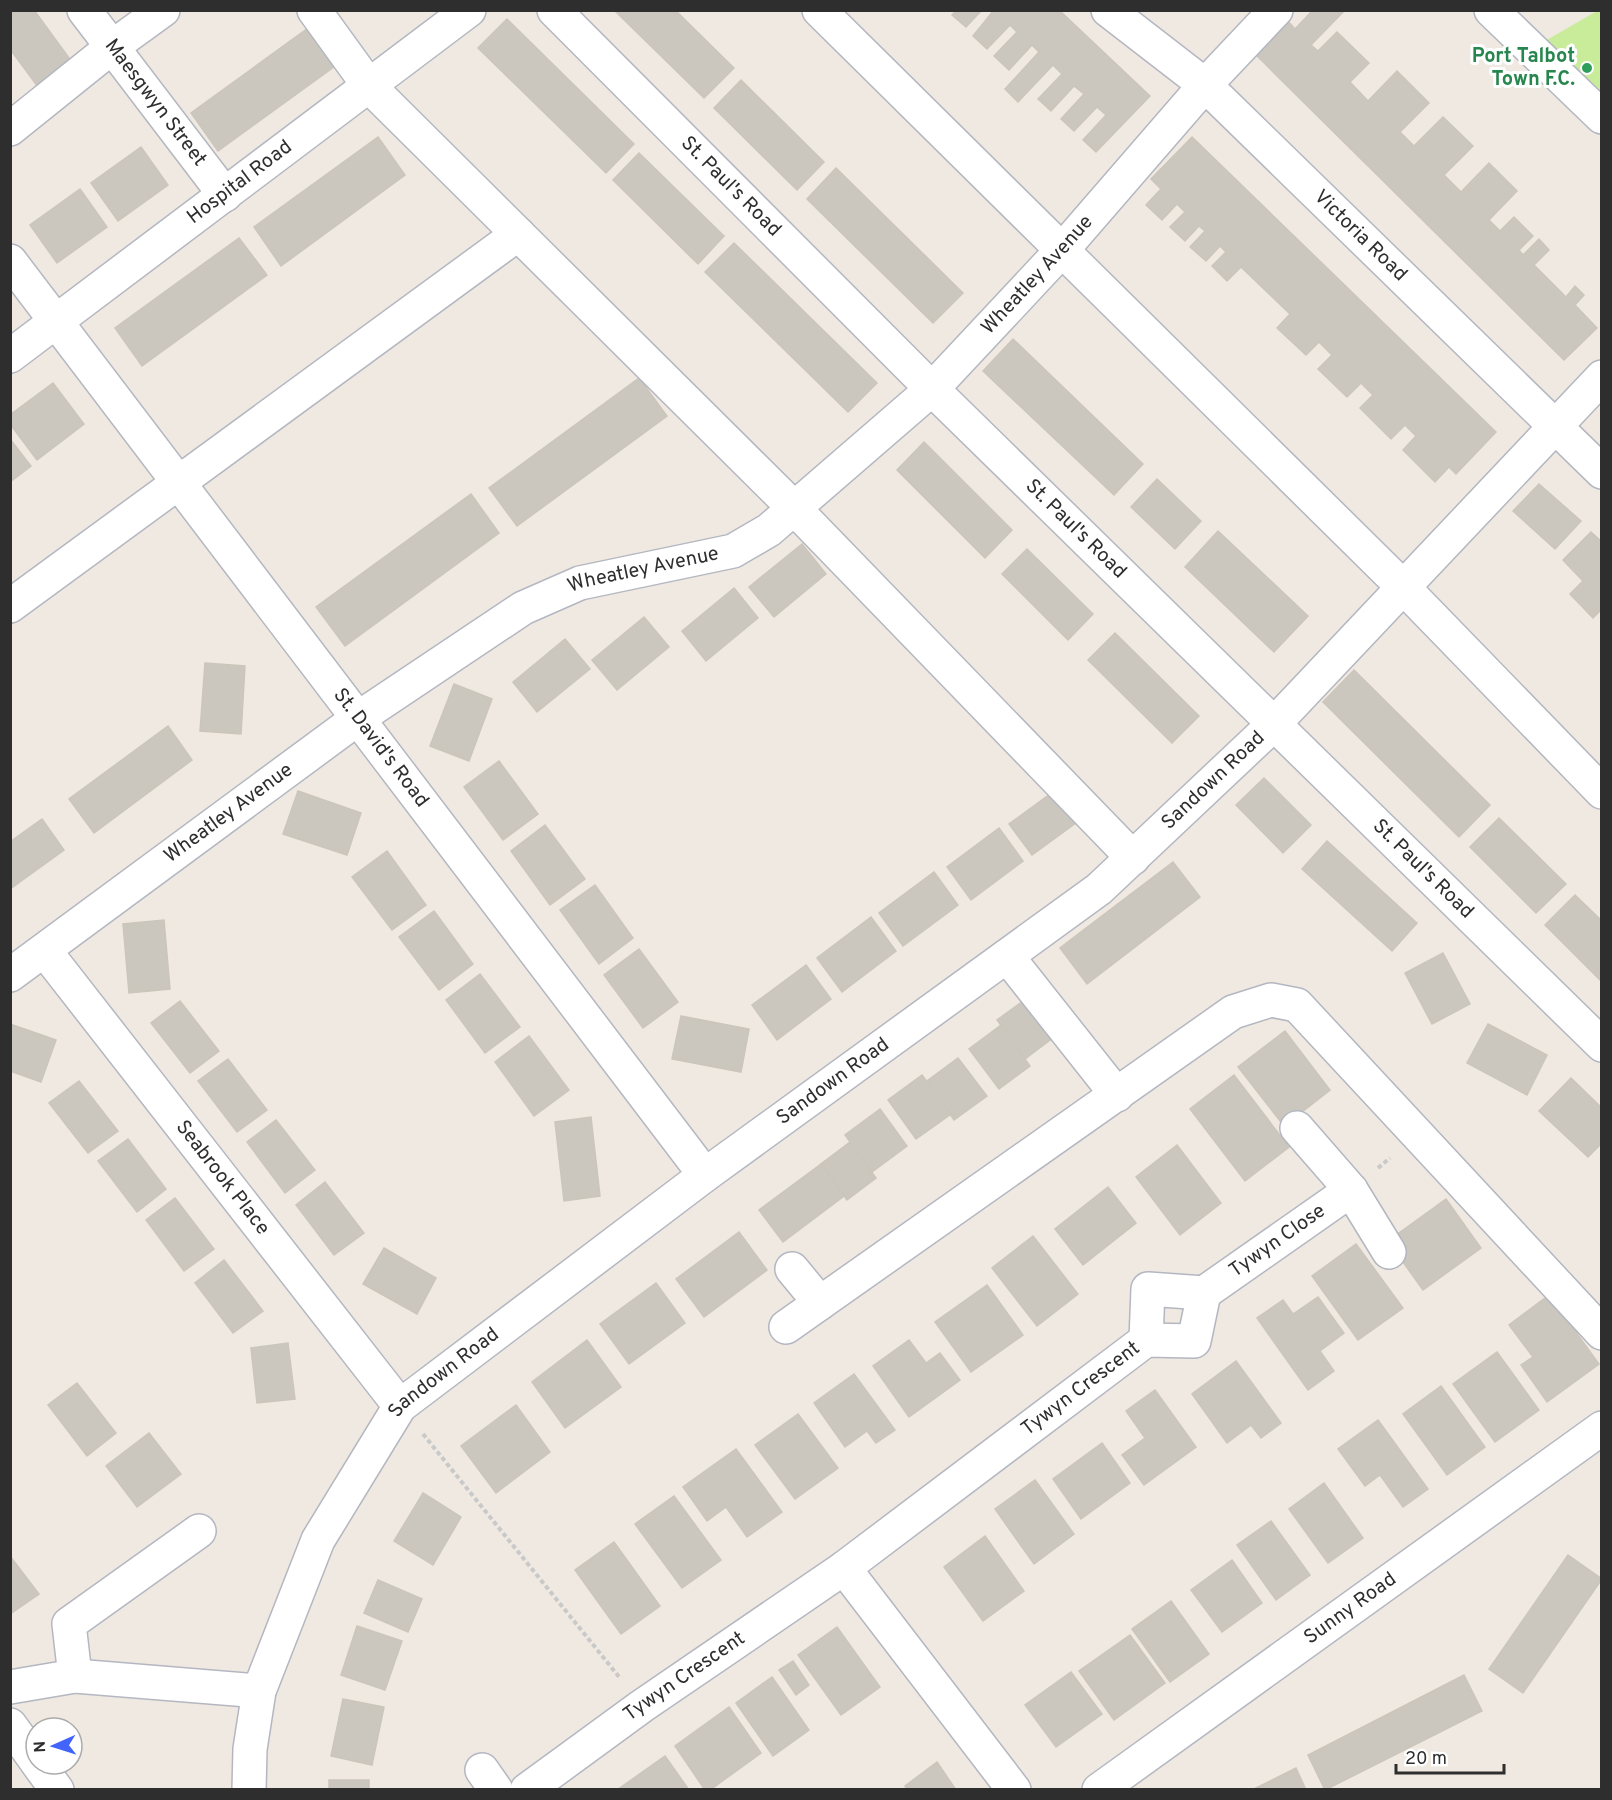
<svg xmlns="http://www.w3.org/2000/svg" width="1612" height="1800" font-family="Overpass,sans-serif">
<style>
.pitch{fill:#c9ec9a}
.building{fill:#cbc7bf;stroke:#cbc5ba;stroke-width:1.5}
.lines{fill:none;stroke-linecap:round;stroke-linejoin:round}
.minor-casing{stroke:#b4b7c1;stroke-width:36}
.path{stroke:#c9c9c9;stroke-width:4;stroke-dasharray:4.5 3;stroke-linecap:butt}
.minor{stroke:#fff;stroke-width:33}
.leisure-dot{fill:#2e9e5b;stroke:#fff;stroke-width:2}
.labels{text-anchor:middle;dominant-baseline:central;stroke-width:6;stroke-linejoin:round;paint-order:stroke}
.leisure-label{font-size:20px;font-weight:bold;fill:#27864d;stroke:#fff;text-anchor:end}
.street-label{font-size:20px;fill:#2e2e2e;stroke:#fff}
</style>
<rect width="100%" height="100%" fill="#efe9e1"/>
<polygon class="pitch" points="1597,11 1601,11 1601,96 1545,41"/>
<g class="building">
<polygon points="10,10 34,10 72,62 38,87 10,49"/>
<polygon points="614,10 675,10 734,68 704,98"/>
<polygon points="957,10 982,10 966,27 952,15"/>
<polygon points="994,10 1059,10 1150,96 1096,152 1083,140 1106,115 1097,107 1074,131 1061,119 1084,94 1074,86 1051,111 1038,99 1062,74 1053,65 1018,102 1005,89 1039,52 1032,45 1009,70 994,56 1017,32 1010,25 987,49 973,36"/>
<polygon points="1313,10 1345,10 1311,45 1318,51 1337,32 1369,63 1350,82 1368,101 1397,71 1429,103 1400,132 1414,146 1443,117 1473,146 1444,175 1461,192 1489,163 1517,191 1489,220 1500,231 1514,217 1533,236 1519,250 1523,255 1539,239 1549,250 1534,265 1566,297 1575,286 1584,295 1575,305 1597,328 1564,360 1252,51 1285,18 1295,29"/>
<polygon points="507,19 634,144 606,173 478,48"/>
<polygon points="315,23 342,61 218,151 191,113"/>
<polygon points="741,80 824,162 797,190 714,108"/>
<polygon points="378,137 405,175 281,266 254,227"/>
<polygon points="1192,137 1496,432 1456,474 1449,467 1435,482 1403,450 1416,436 1405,425 1391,439 1360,408 1373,395 1361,383 1347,397 1318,369 1332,355 1319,342 1306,355 1277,328 1290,314 1241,267 1227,281 1212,266 1226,252 1220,246 1206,261 1190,247 1205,231 1199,226 1185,241 1170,227 1185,212 1177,204 1162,220 1146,205 1161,189 1151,179"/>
<polygon points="141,147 168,185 118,221 91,183"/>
<polygon points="639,153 724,236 698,264 613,180"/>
<polygon points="836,168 963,293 933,323 807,199"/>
<polygon points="80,189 107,227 57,263 30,225"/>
<polygon points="239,238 267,275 142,366 115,328"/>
<polygon points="734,243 877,383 848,412 705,272"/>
<polygon points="1013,339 1143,464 1114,495 983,371"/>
<polygon points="639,378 667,416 517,526 489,488"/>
<polygon points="53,383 84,424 37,460 10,424 10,415"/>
<polygon points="10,439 31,466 10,482"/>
<polygon points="924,442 1012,530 985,558 897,470"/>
<polygon points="1157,479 1201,521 1175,549 1131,507"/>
<polygon points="1539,484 1581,521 1555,549 1513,511"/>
<polygon points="471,494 499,533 345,646 316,607"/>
<polygon points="1218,531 1308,616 1274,652 1185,567"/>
<polygon points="1591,532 1602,542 1602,609 1593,618 1570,594 1583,581 1563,560"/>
<polygon points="802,544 826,574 774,617 749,587"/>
<polygon points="1027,549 1093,614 1068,640 1002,574"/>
<polygon points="734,588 758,618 706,661 682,631"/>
<polygon points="644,617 669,647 617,690 592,660"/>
<polygon points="1115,633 1199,716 1172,743 1088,660"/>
<polygon points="565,639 590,669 537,712 513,682"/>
<polygon points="205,663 245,666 241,734 200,731"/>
<polygon points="1354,670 1490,805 1459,837 1323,702"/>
<polygon points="454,684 492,699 469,761 430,746"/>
<polygon points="168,726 192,760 94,833 69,799"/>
<polygon points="499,761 538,814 503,840 464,787"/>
<polygon points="1264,778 1311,825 1283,853 1236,805"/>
<polygon points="1061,786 1084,817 1032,855 1009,824"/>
<polygon points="298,791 361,813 347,855 283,834"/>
<polygon points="1499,818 1566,884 1536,913 1470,847"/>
<polygon points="42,819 64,850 10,889 10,842"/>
<polygon points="545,825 585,879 550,905 511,851"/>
<polygon points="999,828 1023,861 971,900 947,867"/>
<polygon points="1327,841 1417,923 1392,951 1302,869"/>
<polygon points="387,851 426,905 392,930 352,877"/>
<polygon points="1173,862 1200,897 1087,984 1060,948"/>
<polygon points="934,872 958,905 903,946 879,913"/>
<polygon points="595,885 633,938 599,964 560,910"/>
<polygon points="1575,895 1602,921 1602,982 1545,925"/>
<polygon points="434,911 473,964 439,990 399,937"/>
<polygon points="871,917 896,951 842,992 817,958"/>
<polygon points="164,920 170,989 129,993 123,924"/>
<polygon points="639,949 678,1002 643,1028 604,975"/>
<polygon points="1443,953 1470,1004 1432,1024 1405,973"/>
<polygon points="806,965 831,999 777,1040 752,1005"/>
<polygon points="480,974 520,1027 485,1053 446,1000"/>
<polygon points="1030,996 1058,1034 1025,1059 997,1020"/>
<polygon points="180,1001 219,1051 190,1073 151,1023"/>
<polygon points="681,1016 749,1029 741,1072 672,1059"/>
<polygon points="10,1024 56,1040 41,1082 10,1071"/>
<polygon points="1488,1024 1547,1055 1527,1095 1467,1063"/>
<polygon points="1001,1025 1030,1066 999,1089 969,1049"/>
<polygon points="1285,1031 1330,1090 1284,1126 1238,1067"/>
<polygon points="529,1036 569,1090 534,1116 495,1062"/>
<polygon points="958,1058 987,1096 954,1120 927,1081"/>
<polygon points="228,1059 267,1110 237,1132 198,1081"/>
<polygon points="922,1075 951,1114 916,1139 888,1100"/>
<polygon points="1234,1075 1289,1147 1245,1181 1190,1109"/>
<polygon points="1571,1078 1602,1108 1602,1143 1588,1157 1539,1111"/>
<polygon points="79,1081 118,1131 88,1153 49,1103"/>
<polygon points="880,1109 907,1146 872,1172 845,1135"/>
<polygon points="591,1117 600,1196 564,1201 555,1122"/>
<polygon points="276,1120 315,1170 285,1193 247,1142"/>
<polygon points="128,1139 166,1189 137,1212 98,1161"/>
<polygon points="850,1142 876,1178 847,1200 821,1164"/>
<polygon points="1177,1145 1221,1203 1180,1235 1136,1177"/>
<polygon points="821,1164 844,1196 783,1242 759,1210"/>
<polygon points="325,1182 364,1233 334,1255 296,1205"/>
<polygon points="1108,1187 1136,1223 1083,1265 1055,1229"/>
<polygon points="175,1198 214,1249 184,1271 146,1220"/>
<polygon points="1446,1199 1481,1248 1423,1290 1388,1241"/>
<polygon points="739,1232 767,1270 704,1317 676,1279"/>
<polygon points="1033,1236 1078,1294 1037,1326 992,1268"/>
<polygon points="1356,1244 1403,1308 1358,1340 1312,1276"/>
<polygon points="384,1248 436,1278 417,1314 363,1284"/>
<polygon points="224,1260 263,1311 233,1333 195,1283"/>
<polygon points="656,1283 685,1323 629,1364 600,1324"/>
<polygon points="987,1285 1023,1335 971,1372 935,1322"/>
<polygon points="1549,1295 1599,1364 1547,1402 1521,1365 1533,1357 1509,1325"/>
<polygon points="1318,1297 1344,1333 1320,1351 1334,1371 1308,1390 1257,1318 1283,1300 1293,1314"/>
<polygon points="587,1340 621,1387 565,1428 532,1382"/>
<polygon points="909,1340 926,1363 940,1353 960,1380 909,1417 873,1366"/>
<polygon points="288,1343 295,1399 257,1403 251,1348"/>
<polygon points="1497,1352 1539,1410 1495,1442 1453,1384"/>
<polygon points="1236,1361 1281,1423 1261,1438 1251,1425 1227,1443 1192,1394"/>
<polygon points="854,1374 895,1430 876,1443 867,1431 845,1447 814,1403"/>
<polygon points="77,1383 116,1433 87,1456 48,1405"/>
<polygon points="1441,1386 1485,1447 1447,1475 1403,1414"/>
<polygon points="1155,1390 1196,1447 1144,1485 1122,1455 1145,1438 1126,1411"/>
<polygon points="516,1405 550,1452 496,1493 461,1446"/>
<polygon points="798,1414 838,1468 795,1499 755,1445"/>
<polygon points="1378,1420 1428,1489 1403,1507 1380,1475 1365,1486 1338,1449"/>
<polygon points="149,1433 181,1474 137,1507 106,1466"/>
<polygon points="1102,1443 1130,1483 1081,1519 1053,1479"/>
<polygon points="736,1449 782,1512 747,1537 726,1507 707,1521 683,1487"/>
<polygon points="1035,1480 1074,1534 1034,1564 995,1509"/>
<polygon points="1324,1483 1363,1538 1328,1563 1289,1509"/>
<polygon points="423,1493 461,1517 433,1565 394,1541"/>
<polygon points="674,1496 721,1560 682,1588 635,1524"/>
<polygon points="1271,1521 1310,1575 1276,1600 1237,1545"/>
<polygon points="985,1536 1024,1591 983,1621 944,1567"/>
<polygon points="614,1542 660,1606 621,1634 575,1570"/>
<polygon points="1568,1555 1602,1579 1523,1693 1489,1669"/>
<polygon points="10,1556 39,1594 10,1614"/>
<polygon points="1232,1560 1262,1603 1222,1632 1191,1590"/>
<polygon points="378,1580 422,1599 408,1632 364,1613"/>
<polygon points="1171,1601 1209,1654 1170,1682 1132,1629"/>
<polygon points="357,1626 402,1641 385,1690 341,1675"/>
<polygon points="837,1627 880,1687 841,1715 798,1655"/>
<polygon points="1130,1635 1165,1683 1114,1720 1079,1671"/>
<polygon points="793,1661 809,1685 796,1695 779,1670"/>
<polygon points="1071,1672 1102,1714 1056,1747 1025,1705"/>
<polygon points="1464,1675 1482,1711 1325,1790 1308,1755"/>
<polygon points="772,1677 809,1730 773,1756 736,1703"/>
<polygon points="343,1699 384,1707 372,1765 331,1756"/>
<polygon points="729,1707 761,1753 710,1790 705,1790 675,1746"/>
<polygon points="665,1756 689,1790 617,1790"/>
<polygon points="937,1762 956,1790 907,1790 905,1786"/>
<polygon points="1296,1768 1306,1790 1252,1790"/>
<rect x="329" y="1780" width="40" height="10"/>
</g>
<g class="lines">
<defs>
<g id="minor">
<path id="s1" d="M84 10 225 195"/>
<polyline points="314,10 369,86 793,507 1133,858"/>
<path id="s2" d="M554 10 932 389 1602 1045"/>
<polyline points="819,10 1402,586 1602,792"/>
<path id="s3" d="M1108 10 1205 85 1602 472"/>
<polyline points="1491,10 1602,117"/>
<polyline points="10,129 112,47 163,10"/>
<path id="s4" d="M10 261 705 1175"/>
<path id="s5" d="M10 356 469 10"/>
<polyline points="10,606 518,234"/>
<path id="s6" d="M45 951 400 1406"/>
<polyline points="1007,956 1117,1095"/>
<path id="s7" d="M10 975 357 719 523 608 580 583 733 551 769 530 932 389 1063 249 1205 85 1276 10"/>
<polyline points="1297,1128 1351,1190 1389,1252"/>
<polyline points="792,1269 820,1303"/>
<path id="s8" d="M1204 1293 1351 1190"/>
<polyline points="786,1327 1233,1012 1271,1000 1297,1005 1602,1333"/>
<polyline points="1146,1340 1148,1289 1204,1293"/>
<polyline points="844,1568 1014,1790"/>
<polyline points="75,1676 69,1624 199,1531"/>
<polyline points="10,1687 75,1676 259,1691"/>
<polyline points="10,1725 36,1761"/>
<polyline points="38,1764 57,1790"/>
<polyline points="482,1770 496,1790"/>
<path id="s9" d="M249 1790 250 1749 259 1691 318 1540 400 1406 705 1175 1099 889 1275 723 1602 377"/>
<path id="s10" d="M527 1790 642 1706 844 1568 1146 1340 1194 1341 1204 1293"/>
<path id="s11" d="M1099 1790 1602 1428"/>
</g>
</defs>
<use href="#minor" class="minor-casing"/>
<g class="path">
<polyline points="1378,1168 1390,1158"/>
<polyline points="423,1434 620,1678"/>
</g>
<use href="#minor" class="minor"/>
</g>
<circle class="leisure-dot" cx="1587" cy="68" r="6"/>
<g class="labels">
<g class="leisure-label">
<text x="1575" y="57">Port Talbot<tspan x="1575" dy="23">Town F.C.</tspan></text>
</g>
<g class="street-label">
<text stroke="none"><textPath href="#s1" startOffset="117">Maesgwyn Street</textPath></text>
<text stroke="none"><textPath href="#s5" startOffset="288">Hospital Road</textPath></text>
<text stroke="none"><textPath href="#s2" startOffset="250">St. Paul's Road</textPath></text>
<text stroke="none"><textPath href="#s3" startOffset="339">Victoria Road</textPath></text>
<text stroke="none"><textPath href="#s7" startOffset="1262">Wheatley Avenue</textPath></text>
<text stroke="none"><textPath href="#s2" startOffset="736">St. Paul's Road</textPath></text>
<text stroke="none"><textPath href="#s7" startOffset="758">Wheatley Avenue</textPath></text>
<text stroke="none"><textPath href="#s4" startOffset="612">St. David's Road</textPath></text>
<text stroke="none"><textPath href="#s9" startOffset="1446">Sandown Road</textPath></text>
<text stroke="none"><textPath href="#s7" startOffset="272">Wheatley Avenue</textPath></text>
<text stroke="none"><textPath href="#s2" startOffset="1222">St. Paul's Road</textPath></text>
<text stroke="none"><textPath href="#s9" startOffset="960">Sandown Road</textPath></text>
<text stroke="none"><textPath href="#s6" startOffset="288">Seabrook Place</textPath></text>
<text stroke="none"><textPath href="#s8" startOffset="90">Tywyn Close</textPath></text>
<text stroke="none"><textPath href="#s9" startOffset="474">Sandown Road</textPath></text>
<text stroke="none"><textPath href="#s10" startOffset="684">Tywyn Crescent</textPath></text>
<text stroke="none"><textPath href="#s11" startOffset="310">Sunny Road</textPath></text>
<text stroke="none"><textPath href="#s10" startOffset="194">Tywyn Crescent</textPath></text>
</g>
</g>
<rect width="1612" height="1800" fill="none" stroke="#2e2e2e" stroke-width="24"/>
<g transform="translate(54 1746) rotate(267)"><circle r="28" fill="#ffffff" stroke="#ababab" stroke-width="1.5"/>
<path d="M0-4.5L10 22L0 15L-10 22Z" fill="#4264fb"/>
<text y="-9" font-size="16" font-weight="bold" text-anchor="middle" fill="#2e2e2e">N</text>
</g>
<path d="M1396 1764v9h108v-9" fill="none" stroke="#2e2e2e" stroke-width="3"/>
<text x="1405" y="1764" font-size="18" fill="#2e2e2e" stroke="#ffffff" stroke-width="4.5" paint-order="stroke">20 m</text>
</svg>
